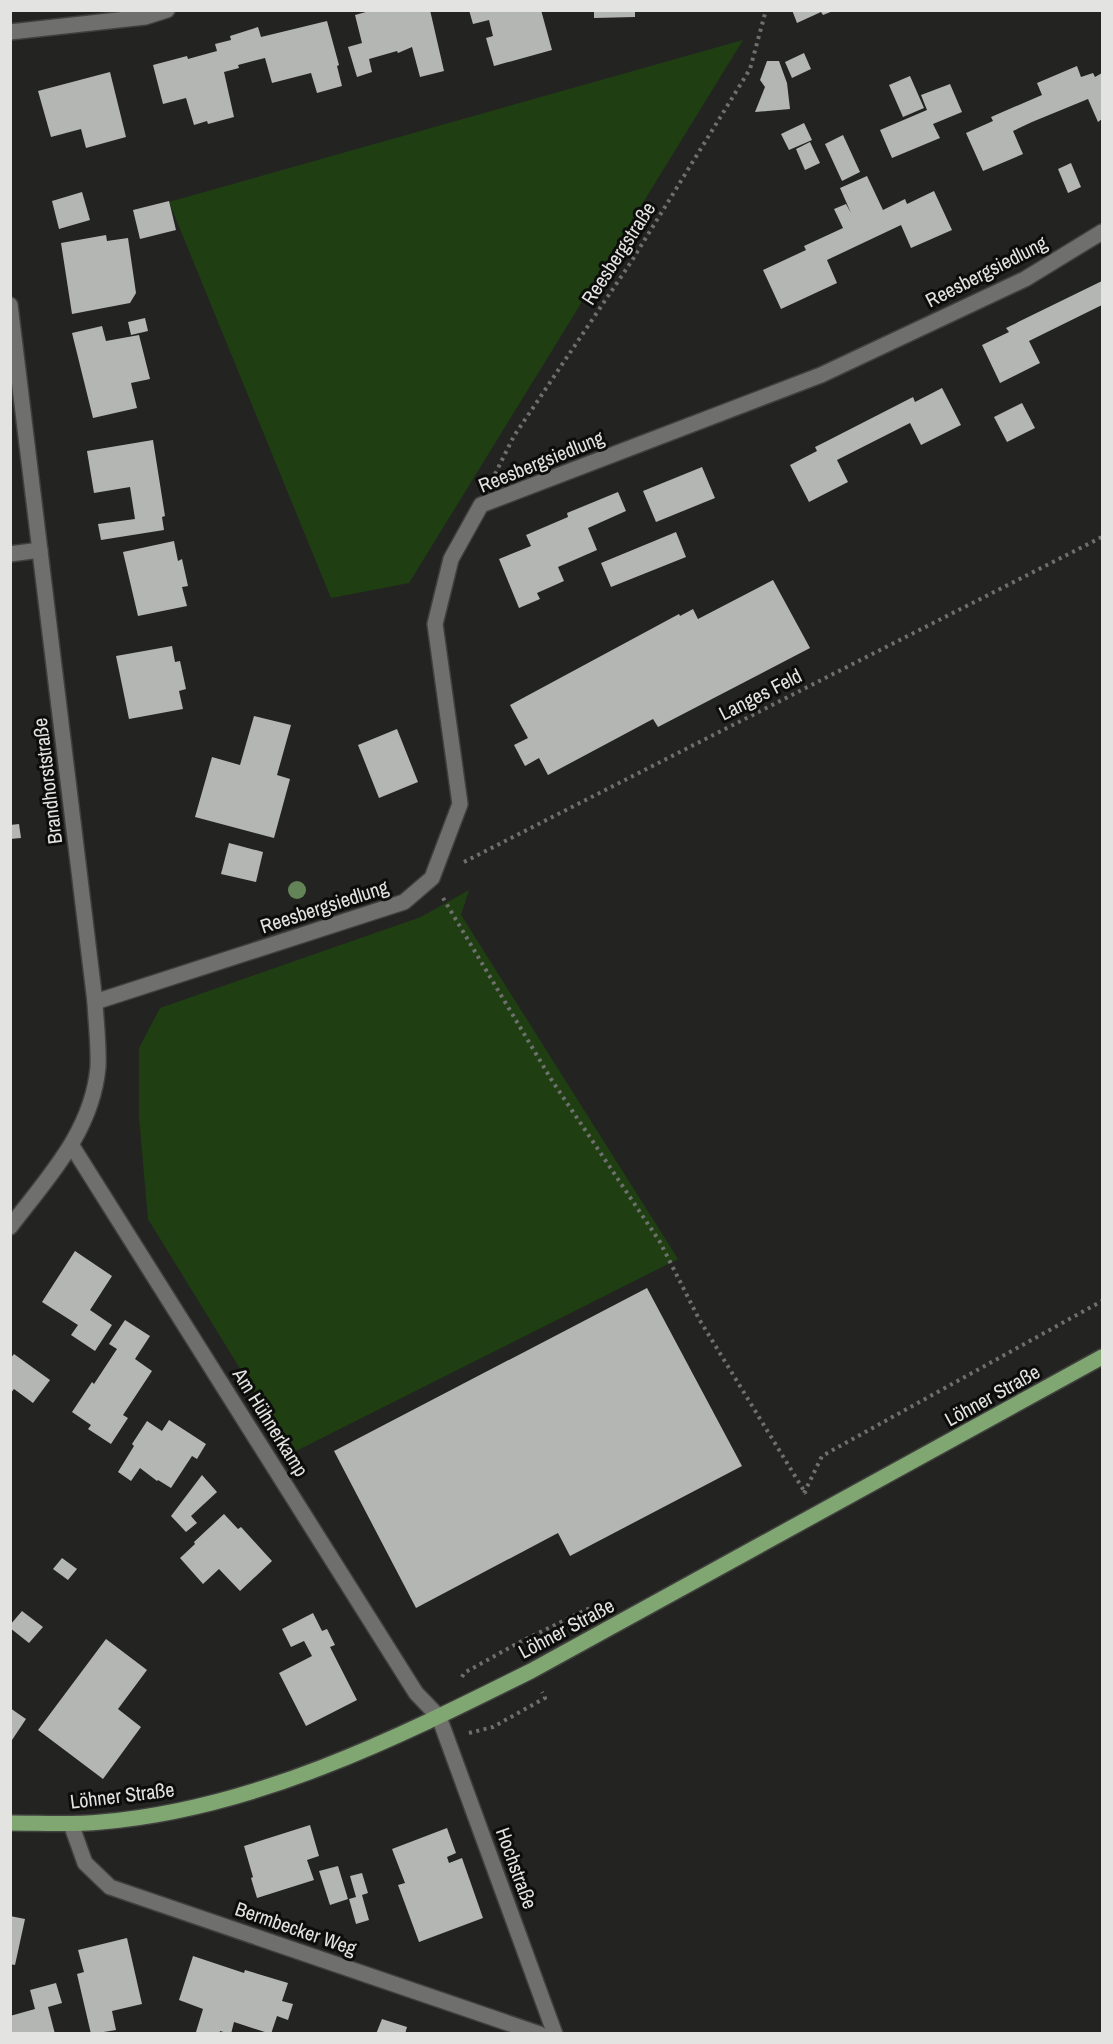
<svg xmlns="http://www.w3.org/2000/svg" width="1113" height="2044" font-family="'Archivo Narrow',sans-serif">
<style>
.green{fill:#1f3f12}
.building{fill:#b4b6b4}
.lines{fill:none;stroke-linecap:round;stroke-linejoin:round}
.minor-casing{stroke:#40413f;stroke-width:18}
.major-casing{stroke:#40413f;stroke-width:18}
.path{stroke:#6f706e;stroke-width:4;stroke-dasharray:3 4.5;stroke-linecap:butt}
.minor{stroke:#6f706e;stroke-width:15}
.major{stroke:#80a771;stroke-width:15}
.tree{fill:#628456}
.labels{text-anchor:middle;dominant-baseline:central;stroke-width:6;stroke-linejoin:round;paint-order:stroke}
.street-label{font-size:20px;fill:#e3e4e2;stroke:#0d0d0c}
</style>
<rect width="100%" height="100%" fill="#232422"/>
<g class="green">
<polygon points="743,40 409,583 331,598 169,202"/>
<polygon points="469,890 461,915 678,1259 292,1453 148,1219 139,1117 139,1048 160,1008 421,917"/>
</g>
<g class="building">
<polygon points="373,10 430,10 444,71 420,77 412,47 398,53 397,51 369,59 372,72 357,77 348,47 362,43 355,15"/>
<polygon points="469,10 541,10 552,50 494,66 486,38 493,36 489,20 473,24"/>
<polygon points="594,10 635,10 635,17 594,18"/>
<polygon points="792,10 833,10 833,11 823,15 821,12 797,23"/>
<polygon points="327,21 339,65 337,66 342,86 317,93 311,73 272,83 265,58 238,65 239,68 224,72 234,117 208,124 207,121 194,125 186,98 163,104 153,65 187,56 188,59 217,51 215,44 231,40 230,36 258,27 261,37"/>
<polygon points="804,53 811,69 792,78 785,62"/>
<polygon points="767,61 779,61 787,83 790,109 755,112 765,87 760,80"/>
<polygon points="1077,66 1081,77 1093,73 1095,77 1102,73 1102,119 1098,122 1088,99 1032,122 1013,131 1023,154 983,171 966,133 993,121 991,117 1042,95 1037,83"/>
<polygon points="110,72 126,137 86,148 81,129 51,137 38,91"/>
<polygon points="910,76 924,108 903,117 889,85"/>
<polygon points="950,84 962,112 933,124 940,138 892,158 880,130 927,110 921,95"/>
<polygon points="804,123 812,140 789,150 781,134"/>
<polygon points="843,135 860,172 842,181 825,144"/>
<polygon points="810,142 820,163 805,170 796,149"/>
<polygon points="1071,163 1081,187 1068,193 1058,169"/>
<polygon points="867,176 883,210 905,199 907,204 934,191 952,230 911,248 901,225 827,260 837,283 781,309 763,270 806,250 804,246 843,228 834,209 846,204 851,213 840,188"/>
<polygon points="82,192 90,220 59,229 52,201"/>
<polygon points="169,201 176,230 140,239 133,210"/>
<polygon points="106,235 107,241 128,238 136,293 130,303 72,314 61,243"/>
<polygon points="1102,281 1102,305 1029,341 1040,363 1000,383 982,345 1009,332 1006,328"/>
<polygon points="145,318 148,331 131,335 128,322"/>
<polygon points="102,326 106,341 139,335 150,379 131,383 137,408 93,418 72,333"/>
<polygon points="942,388 961,425 921,445 910,423 837,460 848,482 809,502 790,465 817,451 815,447 827,441 913,397 915,402"/>
<polygon points="1022,403 1035,428 1007,442 994,417"/>
<polygon points="153,440 165,516 162,517 164,530 101,540 98,524 135,519 130,487 94,493 87,451"/>
<polygon points="702,467 715,498 656,522 643,491"/>
<polygon points="618,492 626,511 588,528 597,550 558,567 564,581 537,593 540,599 519,608 499,559 531,546 526,535 568,517 567,513"/>
<polygon points="676,532 686,557 611,587 601,563"/>
<polygon points="174,541 178,561 182,559 188,586 182,587 187,606 138,616 123,552"/>
<polygon points="773,580 810,648 658,727 653,719 548,775 539,758 525,766 514,745 528,738 510,705 679,614 680,616 693,609 698,619"/>
<polygon points="172,646 175,662 180,661 186,689 179,691 183,709 129,719 116,656"/>
<polygon points="254,716 291,725 277,775 290,779 274,838 195,817 212,757 240,765"/>
<polygon points="397,729 418,782 379,798 358,745"/>
<polygon points="19,824 21,838 10,839 10,825"/>
<polygon points="229,843 263,852 256,882 221,874"/>
<polygon points="75,1251 112,1276 90,1310 112,1325 95,1351 71,1335 78,1325 42,1302"/>
<polygon points="647,1288 742,1466 570,1556 558,1533 416,1608 334,1451"/>
<polygon points="125,1320 150,1336 135,1359 152,1371 123,1415 128,1418 111,1444 88,1429 91,1425 72,1412 92,1382 94,1384 117,1349 109,1344"/>
<polygon points="14,1354 50,1380 33,1403 14,1389 10,1394 10,1359"/>
<polygon points="169,1420 206,1444 197,1459 192,1456 171,1488 158,1480 157,1481 140,1468 131,1481 118,1472 134,1446 132,1444 147,1421 162,1431"/>
<polygon points="202,1475 217,1492 191,1516 197,1523 186,1532 171,1516"/>
<polygon points="224,1514 238,1529 241,1527 272,1561 240,1591 219,1569 203,1584 180,1558 195,1544 194,1542"/>
<polygon points="62,1558 77,1569 68,1580 53,1569"/>
<polygon points="22,1611 43,1627 29,1643 10,1628 10,1625"/>
<polygon points="313,1613 322,1631 327,1629 335,1645 330,1647 357,1700 306,1726 279,1673 312,1656 304,1641 291,1647 282,1629"/>
<polygon points="106,1639 147,1670 118,1709 141,1727 103,1779 38,1730"/>
<polygon points="10,1708 26,1719 10,1743"/>
<polygon points="310,1825 319,1856 307,1860 314,1880 257,1898 251,1878 253,1877 244,1846"/>
<polygon points="447,1828 456,1853 447,1857 449,1863 462,1858 483,1918 419,1942 398,1885 405,1883 392,1849"/>
<polygon points="338,1866 348,1899 330,1905 319,1871"/>
<polygon points="362,1873 368,1893 362,1895 369,1920 356,1924 349,1899 356,1897 350,1876"/>
<polygon points="10,1916 25,1919 15,1965 10,1964"/>
<polygon points="127,1938 142,2004 112,2011 116,2030 91,2034 77,1974 84,1972 78,1950"/>
<polygon points="193,1956 244,1973 245,1970 288,1983 282,2001 293,2004 288,2020 277,2016 271,2034 234,2022 231,2034 220,2031 219,2034 196,2032 203,2009 179,2000"/>
<polygon points="56,1983 62,2003 48,2007 55,2034 10,2034 10,2016 35,2009 30,1990"/>
<polygon points="382,2019 407,2027 405,2034 376,2034"/>
</g>
<g class="lines">
<defs>
<g id="minor">
<polyline points="10,32 145,17 167,10"/>
<path d="M10 305 95 1002C96 1023 99 1046 98 1067 92 1132 48 1177 10 1227"/>
<polyline points="10,554 40,550"/>
<polyline points="95,1002 404,902 432,878 460,804 435,624 451,559 481,505 821,375 1025,279 1102,232"/>
<polyline points="72,1146 416,1693 439,1717 555,2034"/>
<polyline points="71,1824 85,1863 110,1887 540,2034"/>
</g>
<path id="major" d="M10 1823C41 1823 71 1825 101 1822 254 1809 395 1739 531 1671L1102 1357"/>
</defs>
<use href="#minor" class="minor-casing"/>
<use href="#major" class="major-casing"/>
<g class="path">
<polyline points="495,474 514,436 631,262 750,69 766,10"/>
<polyline points="464,862 1102,537"/>
<polyline points="443,898 551,1079 660,1242 699,1319 806,1494"/>
<polyline points="804,1493 822,1456 1102,1301"/>
<polyline points="462,1677 464,1673 518,1643 600,1603"/>
<polyline points="469,1733 493,1727 545,1698 542,1692"/>
</g>
<use href="#minor" class="minor"/>
<use href="#major" class="major"/>
</g>
<circle class="tree" cx="297" cy="890" r="9"/>
<g class="labels">
<g class="street-label">
<text transform="translate(618 253) rotate(-57)">Reesbergstraße</text>
<text transform="translate(986 271) rotate(-27)">Reesbergsiedlung</text>
<text transform="translate(541 461) rotate(-22)">Reesbergsiedlung</text>
<text transform="translate(760 694) rotate(-27)">Langes Feld</text>
<text transform="translate(47 781) rotate(-97)">Brandhorststraße</text>
<text transform="translate(324 906) rotate(-18)">Reesbergsiedlung</text>
<text transform="translate(992 1395) rotate(-29)">Löhner Straße</text>
<text transform="translate(271 1422) rotate(58)">Am Hühnerkamp</text>
<text transform="translate(566 1628) rotate(-28)">Löhner Straße</text>
<text transform="translate(122 1795) rotate(-7)">Löhner Straße</text>
<text transform="translate(517 1868) rotate(70)">Hochstraße</text>
<text transform="translate(296 1928) rotate(19)">Bermbecker Weg</text>
</g>
</g>
<rect width="1113" height="2044" fill="none" stroke="#e3e4e2" stroke-width="24"/>
</svg>
